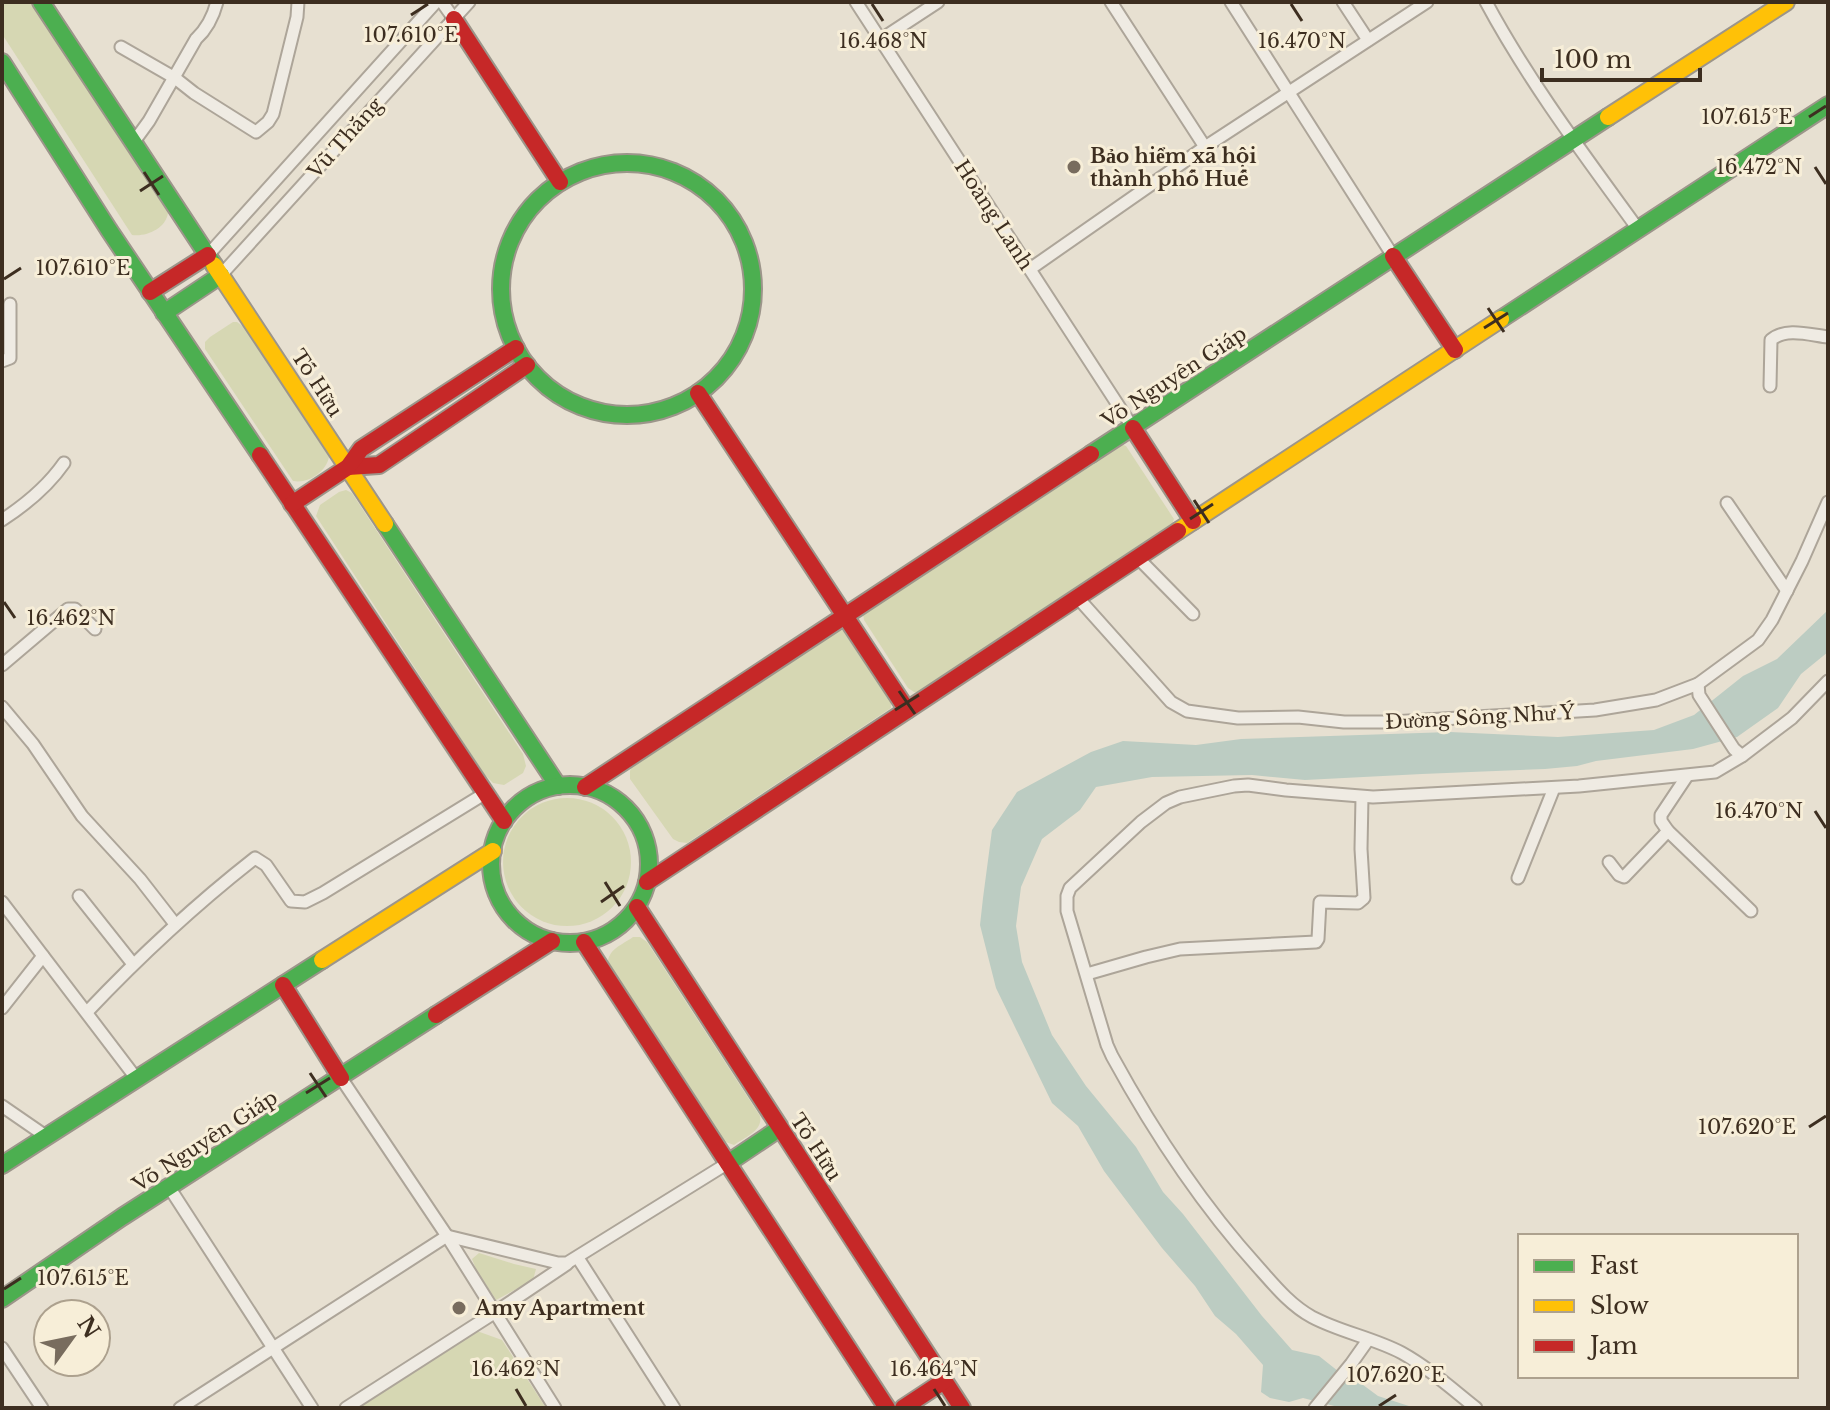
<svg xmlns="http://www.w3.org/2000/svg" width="1830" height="1410" font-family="'Libre Baskerville',serif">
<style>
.green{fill:#d6d7b3}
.water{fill:#bcccc2}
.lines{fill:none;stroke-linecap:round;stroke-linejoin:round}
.street-casing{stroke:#ada599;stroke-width:15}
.fast-casing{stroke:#9c958a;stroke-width:20}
.slow-casing{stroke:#9c958a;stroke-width:20}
.jam-casing{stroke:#9c958a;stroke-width:20}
.street{stroke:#efebe3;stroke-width:11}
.fast{stroke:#4caf50;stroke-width:16}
.slow{stroke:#ffc107;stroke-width:16}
.jam{stroke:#c62828;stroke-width:16}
.ticks{fill:none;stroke:#3d2e20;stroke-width:3}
.poi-dot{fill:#786c5e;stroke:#f7eed8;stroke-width:3}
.labels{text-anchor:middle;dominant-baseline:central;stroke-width:6;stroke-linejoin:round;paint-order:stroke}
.street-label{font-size:20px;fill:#3d2e20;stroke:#f7eed8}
.poi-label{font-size:20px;font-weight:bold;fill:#3d2e20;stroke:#f7eed8;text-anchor:start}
.ticks-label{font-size:20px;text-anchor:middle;fill:#3d2e20;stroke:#f7eed8;stroke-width:6;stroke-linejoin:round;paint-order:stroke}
</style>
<rect width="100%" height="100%" fill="#e7e0d1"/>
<g class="green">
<path d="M2 2H32L168 213C166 228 147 237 132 235L2 34Z"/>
<path d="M233 322H237L244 327 329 457C326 472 308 484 293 481L205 349V342L210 337Z"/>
<polygon points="1121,444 1126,446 1174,519 1171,527 919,693 914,692 908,688 864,620 863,614 866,608 1116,445"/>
<polygon points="346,490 352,493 523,754 526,766 523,773 504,785 493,783 484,774 316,516 320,505 339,492"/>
<polygon points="837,628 843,631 891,702 891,708 687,843 679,842 673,839 630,779 630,771 635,758"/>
<circle cx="567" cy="862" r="64"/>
<path d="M633 937H640L647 942 760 1116C763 1131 745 1137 734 1145L723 1141 608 966C606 950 622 945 633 937Z"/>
<polygon points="479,1253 514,1264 536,1269 533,1280 496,1300 476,1269 472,1259"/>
<polygon points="477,1331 502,1340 546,1408 359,1408"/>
</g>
<polygon class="water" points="1828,610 1828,652 1801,674 1778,708 1737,737 1693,749 1596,761 1577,766 1545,769 1422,774 1305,780 1252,775 1152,777 1096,787 1080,810 1042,839 1021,887 1016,926 1022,962 1052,1035 1086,1086 1136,1147 1163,1192 1183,1214 1262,1316 1292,1350 1319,1356 1348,1379 1355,1379 1378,1396 1415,1408 1342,1408 1303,1398 1289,1402 1270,1398 1261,1392 1263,1365 1236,1334 1215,1316 1195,1286 1162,1248 1104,1171 1078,1126 1052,1103 996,988 980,925 983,898 992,830 1017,792 1091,752 1123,741 1196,745 1241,739 1450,732 1558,737 1654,730 1694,715 1743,676 1777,659"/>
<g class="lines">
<defs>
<g id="street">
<polyline points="442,2 454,19"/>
<polyline points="856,2 1133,428"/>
<polyline points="1111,2 1205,147"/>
<polyline points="1231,2 1393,256"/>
<polyline points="1343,2 1368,40"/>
<path d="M1486 2C1529 82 1585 156 1638 229"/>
<polyline points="880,40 938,2"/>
<polyline points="121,47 175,78 194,93 256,132 268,122 273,114 297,17 298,2"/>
<path d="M133 143 149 121 196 39C207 29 213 17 217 2"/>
<polyline points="208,255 436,2"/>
<polyline points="1030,269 1205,147 1427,2"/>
<polyline points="221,275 469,2"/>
<polyline points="2,361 10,358 10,304"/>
<path d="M1770 386 1771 340C1786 327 1810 335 1828 337"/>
<polyline points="1727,503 1787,591"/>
<path d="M2 520C25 505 48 486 64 463"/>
<polyline points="1138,558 1193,614"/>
<polyline points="1078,598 1171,702 1187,711 1238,718 1298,717 1344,722 1392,722 1595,710 1656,700 1698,684 1758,640 1772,620 1802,561 1828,502"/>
<polyline points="2,665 68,609 75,609 95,629"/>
<polyline points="1698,684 1699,695 1734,749 1742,756"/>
<polyline points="2,707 33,744 82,816 140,879 175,924"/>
<polyline points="1687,776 1661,815 1661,821 1668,831 1751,911"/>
<polyline points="1609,862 1619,875 1624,877 1668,831"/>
<polyline points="1518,878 1554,788"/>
<polyline points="79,896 133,964"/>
<polyline points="2,902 136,1078"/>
<polyline points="1087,974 1146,957 1180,949 1316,942 1318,939 1320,902 1358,903 1364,898 1361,849 1362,797"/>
<polyline points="2,1008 43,956"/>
<path d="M87 1012C140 956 195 905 255 858L266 865 291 901 305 902 323 893 484 794"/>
<polyline points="341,1078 447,1236 555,1408"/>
<polyline points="2,1106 47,1137"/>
<polyline points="169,1187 312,1408"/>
<polyline points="578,1258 674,1408"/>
<polyline points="2,1348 42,1408"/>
<polyline points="180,1408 447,1236 558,1263 567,1263 728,1163"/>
<polyline points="346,1408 494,1313 567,1264"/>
<polyline points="1315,1408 1351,1364 1368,1340"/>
<path d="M1476 1408C1452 1389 1429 1368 1402 1353 1374 1338 1340 1332 1312 1317 1290 1305 1274 1285 1258 1267 1201 1204 1153 1131 1112 1056L1107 1045 1067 911V896L1070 888 1141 822 1166 803 1180 797 1234 786 1248 785 1286 790 1373 797 1579 786 1715 772 1742 756 1792 718 1828 681"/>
</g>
<g id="fast">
<polyline points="41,2 214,265"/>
<polyline points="2,62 109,230 260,455"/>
<circle cx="627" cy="289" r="126"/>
<polyline points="164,313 221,275"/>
<polyline points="1501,319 1828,105"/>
<polyline points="1091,454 1608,117"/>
<polyline points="385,524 558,786"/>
<circle cx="570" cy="864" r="79"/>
<polyline points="728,1163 780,1128"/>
<polyline points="2,1165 322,960"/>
<polyline points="2,1299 122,1217 436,1015"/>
</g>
<g id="slow">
<polyline points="1608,117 1786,2"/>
<polyline points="214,265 385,524"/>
<polyline points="1178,531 1501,319"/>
<polyline points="322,960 493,851"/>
</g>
<g id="jam">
<polyline points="454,19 560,182"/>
<polyline points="1393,256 1455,350"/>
<polyline points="150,292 208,255"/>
<polyline points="698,393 907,710"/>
<polyline points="1133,428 1193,521"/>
<polyline points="260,455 504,821"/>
<polyline points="348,467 379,465 527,365"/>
<polyline points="292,504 348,467 361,449 516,348"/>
<polyline points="585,787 1091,454"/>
<polyline points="647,882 1178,531"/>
<polyline points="637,907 962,1408"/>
<polyline points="584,942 887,1408"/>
<polyline points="283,985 341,1078"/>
<polyline points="436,1015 552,941"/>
<polyline points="903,1408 944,1381"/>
</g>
</defs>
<use href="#street" class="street-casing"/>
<use href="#fast" class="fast-casing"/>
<use href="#slow" class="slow-casing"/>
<use href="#jam" class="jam-casing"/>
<use href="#street" class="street"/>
<use href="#fast" class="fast"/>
<use href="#slow" class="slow"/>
<use href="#jam" class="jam"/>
</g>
<path class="ticks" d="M872 4 883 21M1291 4 1302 21M411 15 428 4M1809 117 1826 106M1815 167 1826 184M144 172 159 195M140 191 163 176M4 279 21 268M1488 308 1504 332M1484 328 1508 313M1194 500 1209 523M1190 519 1213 504M4 602 15 618M899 691 915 714M895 710 919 695M1815 811 1826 828M605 882 620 906M601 902 624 886M310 1073 326 1097M306 1093 330 1078M1809 1127 1826 1116M4 1289 21 1278M516 1389 526 1406M934 1389 945 1406M1379 1406 1396 1395"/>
<g class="poi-dot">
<circle cx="1074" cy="167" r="8"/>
<circle cx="459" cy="1308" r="8"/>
</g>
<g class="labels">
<g class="street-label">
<text transform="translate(345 138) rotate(-48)">Vũ Thắng</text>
<text transform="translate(994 215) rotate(57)">Hoàng Lanh</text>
<text transform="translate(1174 377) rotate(-33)">Võ Nguyên Giáp</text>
<text transform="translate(317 383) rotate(57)">Tố Hữu</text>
<text transform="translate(1480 717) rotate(-3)">Đường Sông Như Ý</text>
<text transform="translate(205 1141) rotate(-33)">Võ Nguyên Giáp</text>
<text transform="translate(816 1147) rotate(57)">Tố Hữu</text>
</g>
<g class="poi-label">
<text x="1090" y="156">Bảo hiểm xã hội<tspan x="1090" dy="23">thành phố Huế</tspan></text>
<text x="475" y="1308">Amy Apartment</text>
</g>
</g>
<g class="ticks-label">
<text x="411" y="42">107.610°E</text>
<text x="1302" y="48">16.470°N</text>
<text x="883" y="48">16.468°N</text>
<text x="1747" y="124">107.615°E</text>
<text x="1759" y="174">16.472°N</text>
<text x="83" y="275">107.610°E</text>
<text x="71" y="625">16.462°N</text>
<text x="1759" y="818">16.470°N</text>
<text x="1747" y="1134">107.620°E</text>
<text x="83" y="1285">107.615°E</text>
<text x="516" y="1376">16.462°N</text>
<text x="934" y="1376">16.464°N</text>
<text x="1396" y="1382">107.620°E</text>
</g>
<rect width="1830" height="1410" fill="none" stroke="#3d2e20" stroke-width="8"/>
<rect x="1518" y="1234" width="280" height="144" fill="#f7eed8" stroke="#ada18e" stroke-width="2"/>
<rect x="1534" y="1260" width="40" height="12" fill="#4caf50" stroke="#ada18e" stroke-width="2"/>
<text x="1590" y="1274" font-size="24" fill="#3d2e20">Fast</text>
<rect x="1534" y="1300" width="40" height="12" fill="#ffc107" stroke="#ada18e" stroke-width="2"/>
<text x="1590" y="1314" font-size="24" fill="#3d2e20">Slow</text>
<rect x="1534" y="1340" width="40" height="12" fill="#c62828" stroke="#ada18e" stroke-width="2"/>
<text x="1590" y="1354" font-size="24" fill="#3d2e20">Jam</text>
<g transform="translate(72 1338) rotate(57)"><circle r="38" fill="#f7eed8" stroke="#ada18e" stroke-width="2"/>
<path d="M0-6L14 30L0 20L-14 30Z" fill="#786c5e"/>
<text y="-12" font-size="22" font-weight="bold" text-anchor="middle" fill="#3d2e20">N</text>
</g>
<path d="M1542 68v12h158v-12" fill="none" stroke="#3d2e20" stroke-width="4"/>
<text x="1554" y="68" font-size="24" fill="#3d2e20" stroke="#f7eed8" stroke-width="6" paint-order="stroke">100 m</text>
</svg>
